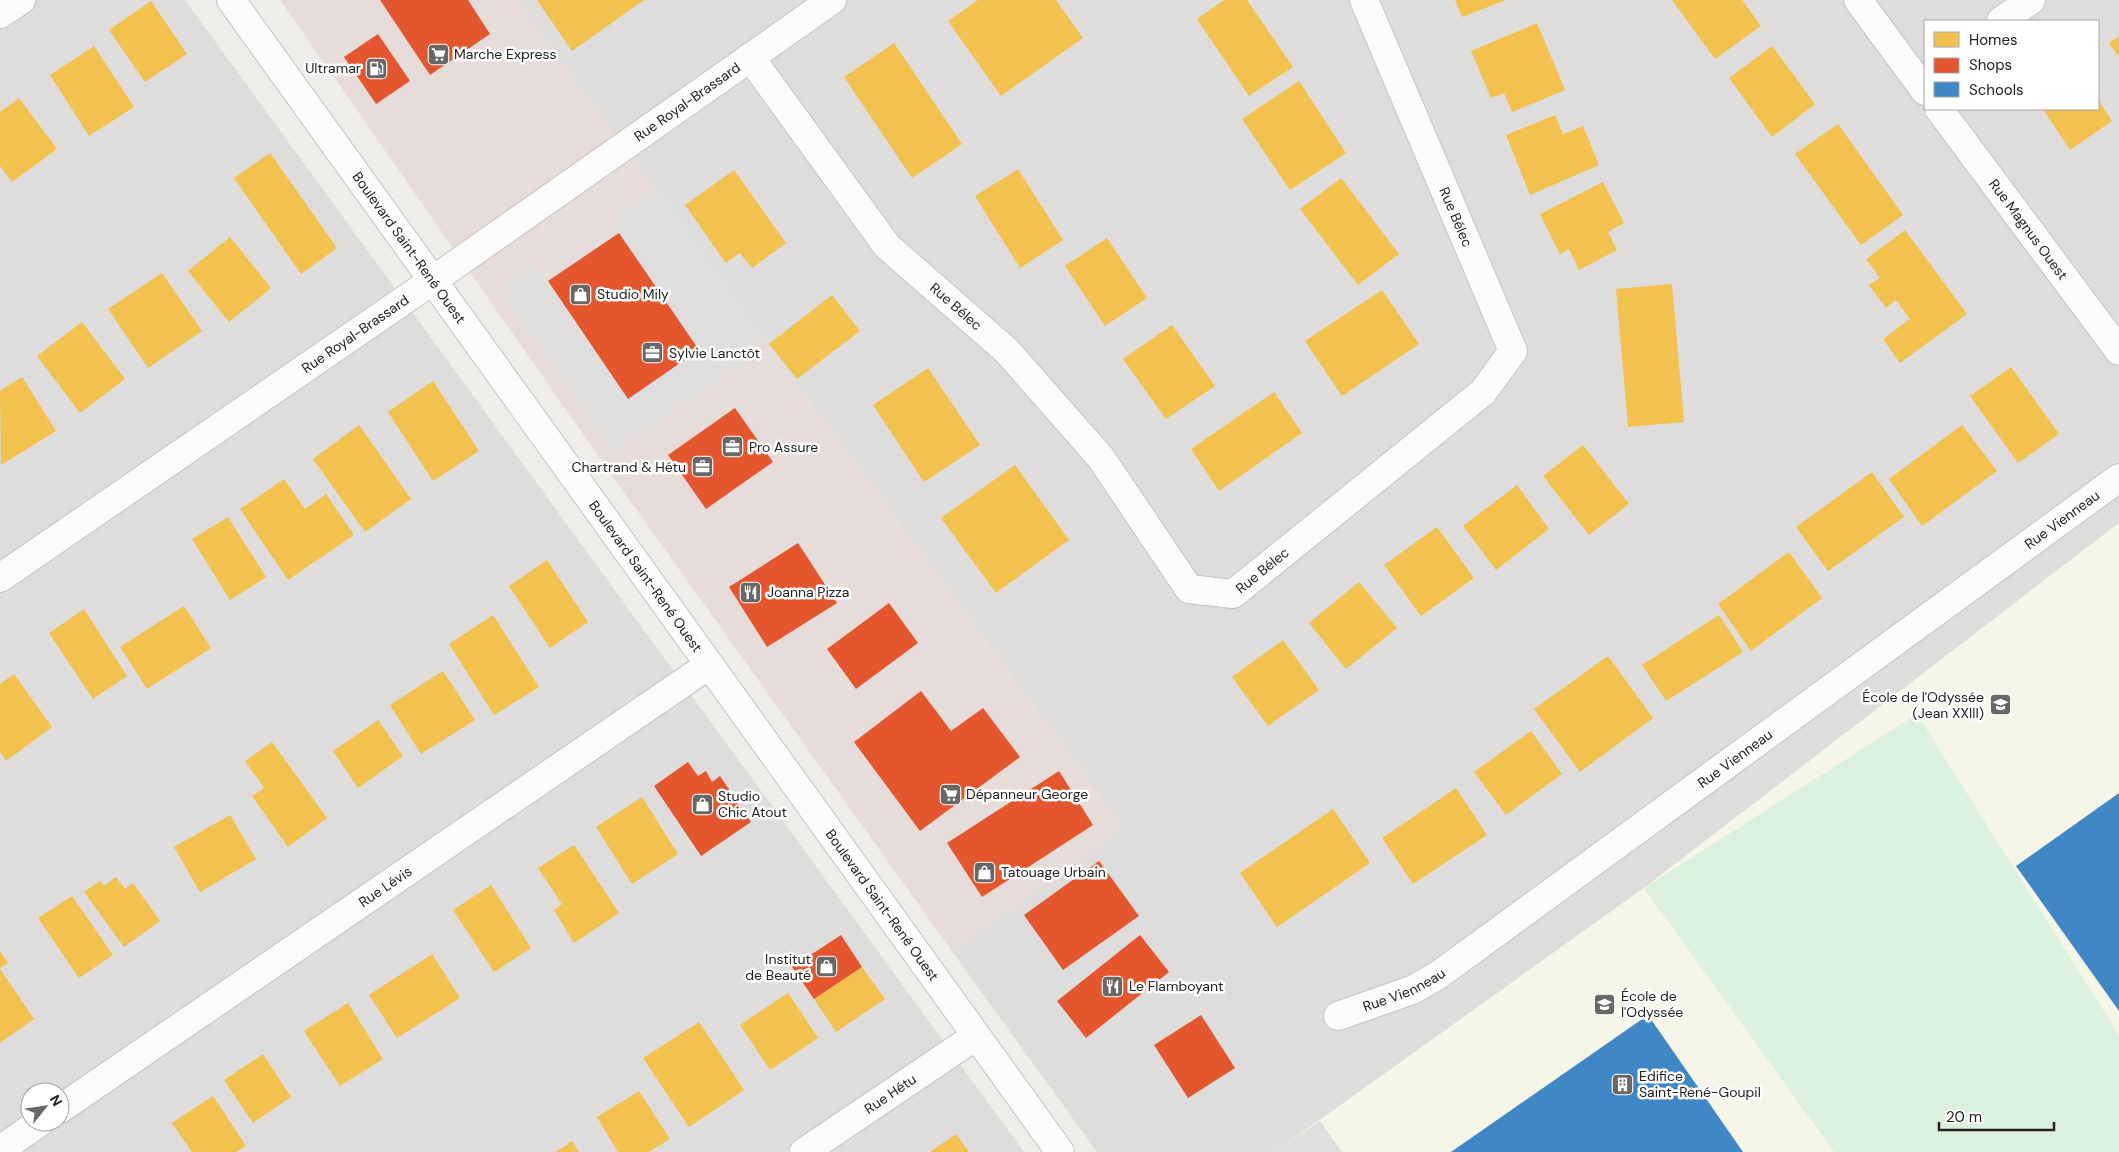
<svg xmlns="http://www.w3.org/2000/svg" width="2119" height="1152" font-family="'DM Sans',sans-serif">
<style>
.residential{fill:#dedddb;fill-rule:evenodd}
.commercial{fill:#e6dcd9}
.education{fill:#f5f5e8}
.park{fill:#dcf1dd}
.parking{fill:#dfdedd}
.homes{fill:#f2c14e}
.shops{fill:#e4572e}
.schools{fill:#3f88c5}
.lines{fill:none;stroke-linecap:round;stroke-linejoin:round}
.minor-casing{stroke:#c5c4c2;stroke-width:30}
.tertiary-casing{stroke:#c5c4c2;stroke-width:30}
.minor{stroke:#fdfcfc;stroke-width:28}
.tertiary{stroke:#fdfcfc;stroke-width:28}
.labels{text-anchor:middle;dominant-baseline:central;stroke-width:5;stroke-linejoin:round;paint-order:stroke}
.poi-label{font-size:14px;fill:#212121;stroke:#fff;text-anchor:start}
.street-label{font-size:14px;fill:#212121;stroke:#fff}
</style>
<rect width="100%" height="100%" fill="#efedea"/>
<g class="residential">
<path d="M0 0H185L1024 1152H0ZM30 1092H60V1122H30Z"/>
<path d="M514 0H2119V523L1644 888 1275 1152H1097L951 950 1122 827ZM1925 21H2098V109H1925Z"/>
</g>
<polygon class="commercial" points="280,0 514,0 1122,827 951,950 603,463"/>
<polygon class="education" points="2119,523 2119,1152 1275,1152 1644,888"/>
<polygon class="park" points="1917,714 2119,1035 2119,1152 1834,1152 1644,888"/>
<g class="parking">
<polygon points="657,186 761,335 758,354 614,454 497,288 533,261 628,399 699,350 619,233 612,215"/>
<polygon points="1320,1121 1342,1152 1275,1152"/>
</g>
<g class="homes">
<polygon points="537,0 644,0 572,51"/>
<polygon points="978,0 1056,0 1083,38 1001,96 948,21"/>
<polygon points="1224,0 1247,0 1293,67 1249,96 1197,19"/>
<polygon points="1455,0 1506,0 1462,17"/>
<polygon points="1672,0 1742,0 1761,26 1715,59"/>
<polygon points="151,1 187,54 145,82 109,30"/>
<polygon points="1537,23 1565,90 1512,112 1504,93 1491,98 1471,51"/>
<polygon points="2119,36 2119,57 2109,43"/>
<polygon points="894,43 962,144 912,178 844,77"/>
<polygon points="94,46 134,107 89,136 50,75"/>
<polygon points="1772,46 1815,104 1772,137 1729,78"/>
<polygon points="1299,81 1346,153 1290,190 1242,119"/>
<polygon points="19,98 57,149 12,182 0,166 0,112"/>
<polygon points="2098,99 2112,121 2070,150 2043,109 2098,109"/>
<polygon points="1555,115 1563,134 1583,126 1599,165 1530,195 1506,135"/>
<polygon points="1838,124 1903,215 1861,245 1795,154"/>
<polygon points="270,153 337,248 301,274 234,178"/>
<polygon points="1018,169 1063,240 1020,268 975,196"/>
<polygon points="734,170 786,243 752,268 740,253 726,263 685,205"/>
<polygon points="1341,178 1399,254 1358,285 1300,209"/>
<polygon points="1603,182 1624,223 1608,232 1617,250 1579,270 1569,249 1560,254 1540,214"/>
<polygon points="1905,230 1967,314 1900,363 1883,339 1910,319 1896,300 1886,308 1869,285 1880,278 1866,259"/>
<polygon points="230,237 271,288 229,322 188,271"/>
<polygon points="1107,238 1147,298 1105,326 1065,266"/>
<polygon points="162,273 202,331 148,368 108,309"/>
<polygon points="1672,284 1684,422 1628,427 1616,289"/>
<polygon points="1382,290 1419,344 1342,396 1305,341"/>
<polygon points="832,295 860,331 797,379 769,344"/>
<polygon points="82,322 125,379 80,413 37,356"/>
<polygon points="1172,325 1215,386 1166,419 1123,359"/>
<polygon points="2011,367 2059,434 2018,463 1970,396"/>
<polygon points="928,368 980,445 924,482 873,405"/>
<polygon points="22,377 56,431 1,465 0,391"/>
<polygon points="433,381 479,451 433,481 388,412"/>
<polygon points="1274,392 1302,433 1219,491 1191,449"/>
<polygon points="359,425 411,499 365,532 313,459"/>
<polygon points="1962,425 1997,471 1922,526 1889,479"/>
<polygon points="1583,445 1629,504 1589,535 1543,476"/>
<polygon points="1015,465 1069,540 996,593 941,518"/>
<polygon points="1872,472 1904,517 1828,571 1796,527"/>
<polygon points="284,479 305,509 326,494 354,535 288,580 240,509"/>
<polygon points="1517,485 1549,529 1496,570 1463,526"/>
<polygon points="228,517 266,577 230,600 192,539"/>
<polygon points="1437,527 1474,578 1421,616 1384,565"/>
<polygon points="1789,552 1822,598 1751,651 1718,604"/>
<polygon points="547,560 588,622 550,648 509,586"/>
<polygon points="1359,582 1397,628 1346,669 1309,623"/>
<polygon points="184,606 211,648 147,689 120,647"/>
<polygon points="84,609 127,676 93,699 49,633"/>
<polygon points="493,615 539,687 494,715 449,644"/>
<polygon points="1719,615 1743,652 1666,701 1642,665"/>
<polygon points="1283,640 1319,690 1268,726 1232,677"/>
<polygon points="1608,656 1653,718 1580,772 1534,709"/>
<polygon points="443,671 475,720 421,754 390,705"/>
<polygon points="14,674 52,727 6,761 0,752 0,684"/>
<polygon points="378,720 403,756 358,788 333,751"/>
<polygon points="1531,731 1562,774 1506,815 1474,772"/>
<polygon points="272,742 327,818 288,847 252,796 264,788 245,761"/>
<polygon points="1456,788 1487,835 1413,884 1382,838"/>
<polygon points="642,797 678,854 632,884 596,827"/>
<polygon points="1333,809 1370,863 1277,927 1240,873"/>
<polygon points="230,815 256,859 200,892 174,847"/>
<polygon points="574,845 619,913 574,943 554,910 562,904 538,868"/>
<polygon points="116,877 125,889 133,883 160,921 124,947 84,892 100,881 104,886"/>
<polygon points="491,885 531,948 494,972 453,910"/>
<polygon points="72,896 113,955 79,978 38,918"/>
<polygon points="0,951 8,963 0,968"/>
<polygon points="432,954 460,998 397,1038 369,995"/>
<polygon points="862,967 885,999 836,1032 814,999"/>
<polygon points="0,969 34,1019 0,1043"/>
<polygon points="788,993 818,1038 770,1070 740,1025"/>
<polygon points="348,1003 383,1059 340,1086 304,1031"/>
<polygon points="699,1022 744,1090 689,1127 643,1058"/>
<polygon points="263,1054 291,1097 253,1123 224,1080"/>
<polygon points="639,1091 670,1139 649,1152 618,1152 597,1117"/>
<polygon points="213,1096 246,1146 236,1152 192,1152 172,1123"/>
<polygon points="956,1134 969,1152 930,1152"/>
<polygon points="572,1141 579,1152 556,1152"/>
</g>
<g class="shops">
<polygon points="380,0 468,0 490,34 430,75"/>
<polygon points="378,34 410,81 376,104 344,57"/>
<polygon points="619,233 699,350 628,399 548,281"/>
<polygon points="735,408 773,462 706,509 668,455"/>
<polygon points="798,543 837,603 767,647 729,587"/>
<polygon points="889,603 918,643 856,689 827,649"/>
<polygon points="921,691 951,731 983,708 1020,757 920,831 854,742"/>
<polygon points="688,762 698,776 706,771 712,782 720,776 751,822 701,856 654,786"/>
<polygon points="1059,771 1093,825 982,897 947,843"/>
<polygon points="1099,861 1139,916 1063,970 1024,915"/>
<polygon points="841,935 862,967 814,999 792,967"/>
<polygon points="1140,935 1169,972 1086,1038 1057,1001"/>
<polygon points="1201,1015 1235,1068 1188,1098 1154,1045"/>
</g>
<g class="schools">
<polygon points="2119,793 2119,1011 2016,866"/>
<polygon points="1648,1015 1743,1152 1451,1152"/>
</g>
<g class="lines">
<defs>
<g id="minor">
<polyline points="1858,0 1925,91"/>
<polyline points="0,14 21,0"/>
<polyline points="2001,21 2031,0"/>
<path id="s1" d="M750 57 887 246 1007 351 1101 458 1189 589 1233 594 1483 392 1513 351 1364 0"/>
<path id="s2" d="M1939 109 2119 351"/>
<path id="s3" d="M0 578 432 281 832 0"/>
<path id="s4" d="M1338 1016 1412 990 1437 976 2119 478"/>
<path id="s5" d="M60 1109 709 665"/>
<polyline points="0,1150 40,1122"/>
<path id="s6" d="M804 1152 976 1036"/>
</g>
<g id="tertiary">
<path id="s7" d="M231 0 1060 1152"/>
</g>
</defs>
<use href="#minor" class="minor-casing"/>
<use href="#tertiary" class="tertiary-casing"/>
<use href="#minor" class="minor"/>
<use href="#tertiary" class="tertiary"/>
</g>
<defs>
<symbol id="supermarket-square" viewBox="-11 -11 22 22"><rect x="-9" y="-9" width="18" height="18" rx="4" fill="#696867" stroke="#fff"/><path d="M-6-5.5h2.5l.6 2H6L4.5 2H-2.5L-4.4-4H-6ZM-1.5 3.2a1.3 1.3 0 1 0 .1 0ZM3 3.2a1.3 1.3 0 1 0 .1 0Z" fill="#fff"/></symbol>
<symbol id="fuel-square" viewBox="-11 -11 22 22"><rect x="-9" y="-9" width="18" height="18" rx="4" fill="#696867" stroke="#fff"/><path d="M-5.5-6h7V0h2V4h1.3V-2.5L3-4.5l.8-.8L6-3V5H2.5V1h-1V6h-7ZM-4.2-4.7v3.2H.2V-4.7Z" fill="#fff"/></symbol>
<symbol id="shop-square" viewBox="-11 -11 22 22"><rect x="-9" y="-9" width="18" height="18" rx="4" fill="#696867" stroke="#fff"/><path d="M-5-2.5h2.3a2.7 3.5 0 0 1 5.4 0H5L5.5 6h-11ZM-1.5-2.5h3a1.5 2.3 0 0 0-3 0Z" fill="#fff"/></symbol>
<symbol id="office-square" viewBox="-11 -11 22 22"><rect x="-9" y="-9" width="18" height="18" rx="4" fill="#696867" stroke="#fff"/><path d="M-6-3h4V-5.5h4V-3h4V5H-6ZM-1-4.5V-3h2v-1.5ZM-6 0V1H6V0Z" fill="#fff"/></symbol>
<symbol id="restaurant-square" viewBox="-11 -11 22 22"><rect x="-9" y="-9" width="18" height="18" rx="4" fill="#696867" stroke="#fff"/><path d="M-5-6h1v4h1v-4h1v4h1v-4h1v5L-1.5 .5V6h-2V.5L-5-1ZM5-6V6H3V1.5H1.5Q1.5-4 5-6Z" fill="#fff"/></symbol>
<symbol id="school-square" viewBox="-11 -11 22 22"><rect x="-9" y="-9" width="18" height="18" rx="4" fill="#696867" stroke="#fff"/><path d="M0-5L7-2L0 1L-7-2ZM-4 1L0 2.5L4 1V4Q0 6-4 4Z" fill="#fff"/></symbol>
<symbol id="building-square" viewBox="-11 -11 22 22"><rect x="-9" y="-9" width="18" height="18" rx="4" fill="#696867" stroke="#fff"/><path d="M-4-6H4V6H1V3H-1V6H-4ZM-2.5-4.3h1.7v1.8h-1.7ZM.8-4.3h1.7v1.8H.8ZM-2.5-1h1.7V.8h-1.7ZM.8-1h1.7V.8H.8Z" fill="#fff"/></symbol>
</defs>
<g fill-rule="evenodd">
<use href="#supermarket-square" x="426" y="42" width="25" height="25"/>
<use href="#fuel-square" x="364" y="56" width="25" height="25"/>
<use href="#shop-square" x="568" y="282" width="25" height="25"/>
<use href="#office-square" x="640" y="340" width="25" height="25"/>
<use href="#office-square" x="720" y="434" width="25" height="25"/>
<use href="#office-square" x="690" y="454" width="25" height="25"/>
<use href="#restaurant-square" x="738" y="580" width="25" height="25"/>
<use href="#school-square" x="1988" y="692" width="25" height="25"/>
<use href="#supermarket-square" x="938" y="782" width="25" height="25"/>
<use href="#shop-square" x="690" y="792" width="25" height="25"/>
<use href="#shop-square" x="972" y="860" width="25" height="25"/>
<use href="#shop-square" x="814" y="954" width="25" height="25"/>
<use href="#restaurant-square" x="1100" y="974" width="25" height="25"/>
<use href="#school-square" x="1592" y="992" width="25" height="25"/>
<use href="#building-square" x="1610" y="1072" width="25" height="25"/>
</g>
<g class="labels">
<g class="poi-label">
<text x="454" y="54">Marche Express</text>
<text x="361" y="68" text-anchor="end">Ultramar</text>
<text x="597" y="294">Studio Mily</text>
<text x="669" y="353">Sylvie Lanctôt</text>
<text x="749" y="447">Pro Assure</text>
<text x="686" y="467" text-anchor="end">Chartrand &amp; Hétu</text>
<text x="767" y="592">Joanna Pizza</text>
<text x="1984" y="697" text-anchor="end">École de l'Odyssée<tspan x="1984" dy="16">(Jean XXIII)</tspan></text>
<text x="966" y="794">Dépanneur George</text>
<text x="718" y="796">Studio<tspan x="718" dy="16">Chic Atout</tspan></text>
<text x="1001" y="872">Tatouage Urbain</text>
<text x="811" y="959" text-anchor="end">Institut<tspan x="811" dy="16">de Beauté</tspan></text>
<text x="1129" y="986">Le Flamboyant</text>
<text x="1621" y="996">École de<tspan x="1621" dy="16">l'Odyssée</tspan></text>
<text x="1639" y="1076">Edifice<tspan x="1639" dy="16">Saint-René-Goupil</tspan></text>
</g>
<g class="street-label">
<text stroke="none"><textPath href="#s3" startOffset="836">Rue Royal-Brassard</textPath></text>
<text transform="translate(1456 217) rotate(67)">Rue Bélec</text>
<text stroke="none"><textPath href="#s2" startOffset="150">Rue Magnus Ouest</textPath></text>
<text stroke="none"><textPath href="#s7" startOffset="305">Boulevard Saint-René Ouest</textPath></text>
<text stroke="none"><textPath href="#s1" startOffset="325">Rue Bélec</textPath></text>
<text stroke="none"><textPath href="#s3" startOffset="431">Rue Royal-Brassard</textPath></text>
<text stroke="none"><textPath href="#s4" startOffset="881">Rue Vienneau</textPath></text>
<text stroke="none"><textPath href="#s1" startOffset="775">Rue Bélec</textPath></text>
<text stroke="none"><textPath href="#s7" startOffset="710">Boulevard Saint-René Ouest</textPath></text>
<text stroke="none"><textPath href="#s4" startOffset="476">Rue Vienneau</textPath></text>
<text stroke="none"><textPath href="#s5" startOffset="394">Rue Lévis</textPath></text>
<text stroke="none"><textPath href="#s7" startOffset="1115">Boulevard Saint-René Ouest</textPath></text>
<text stroke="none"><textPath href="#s4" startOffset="71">Rue Vienneau</textPath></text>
<text stroke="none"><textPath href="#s6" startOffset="104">Rue Hétu</textPath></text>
</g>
</g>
<rect x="1924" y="20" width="175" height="90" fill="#ffffff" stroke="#a6a6a6"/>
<rect x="1934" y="32" width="25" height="15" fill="#f2c14e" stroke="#a6a6a6"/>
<text x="1969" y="45" font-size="15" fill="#212121">Homes</text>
<rect x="1934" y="58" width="25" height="15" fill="#e4572e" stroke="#a6a6a6"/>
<text x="1969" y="70" font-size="15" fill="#212121">Shops</text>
<rect x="1934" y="82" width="25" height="15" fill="#3f88c5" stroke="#a6a6a6"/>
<text x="1969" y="95" font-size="15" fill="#212121">Schools</text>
<g transform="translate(45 1107) rotate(60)"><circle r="24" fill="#ffffff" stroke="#a6a6a6"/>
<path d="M0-4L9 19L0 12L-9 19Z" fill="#696867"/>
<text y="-8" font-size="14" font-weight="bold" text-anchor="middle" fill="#212121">N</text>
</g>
<path d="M1939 1122v8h115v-8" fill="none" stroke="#212121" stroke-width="2.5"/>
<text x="1946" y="1122" font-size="15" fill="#212121" stroke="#ffffff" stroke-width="4" paint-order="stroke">20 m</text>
</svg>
